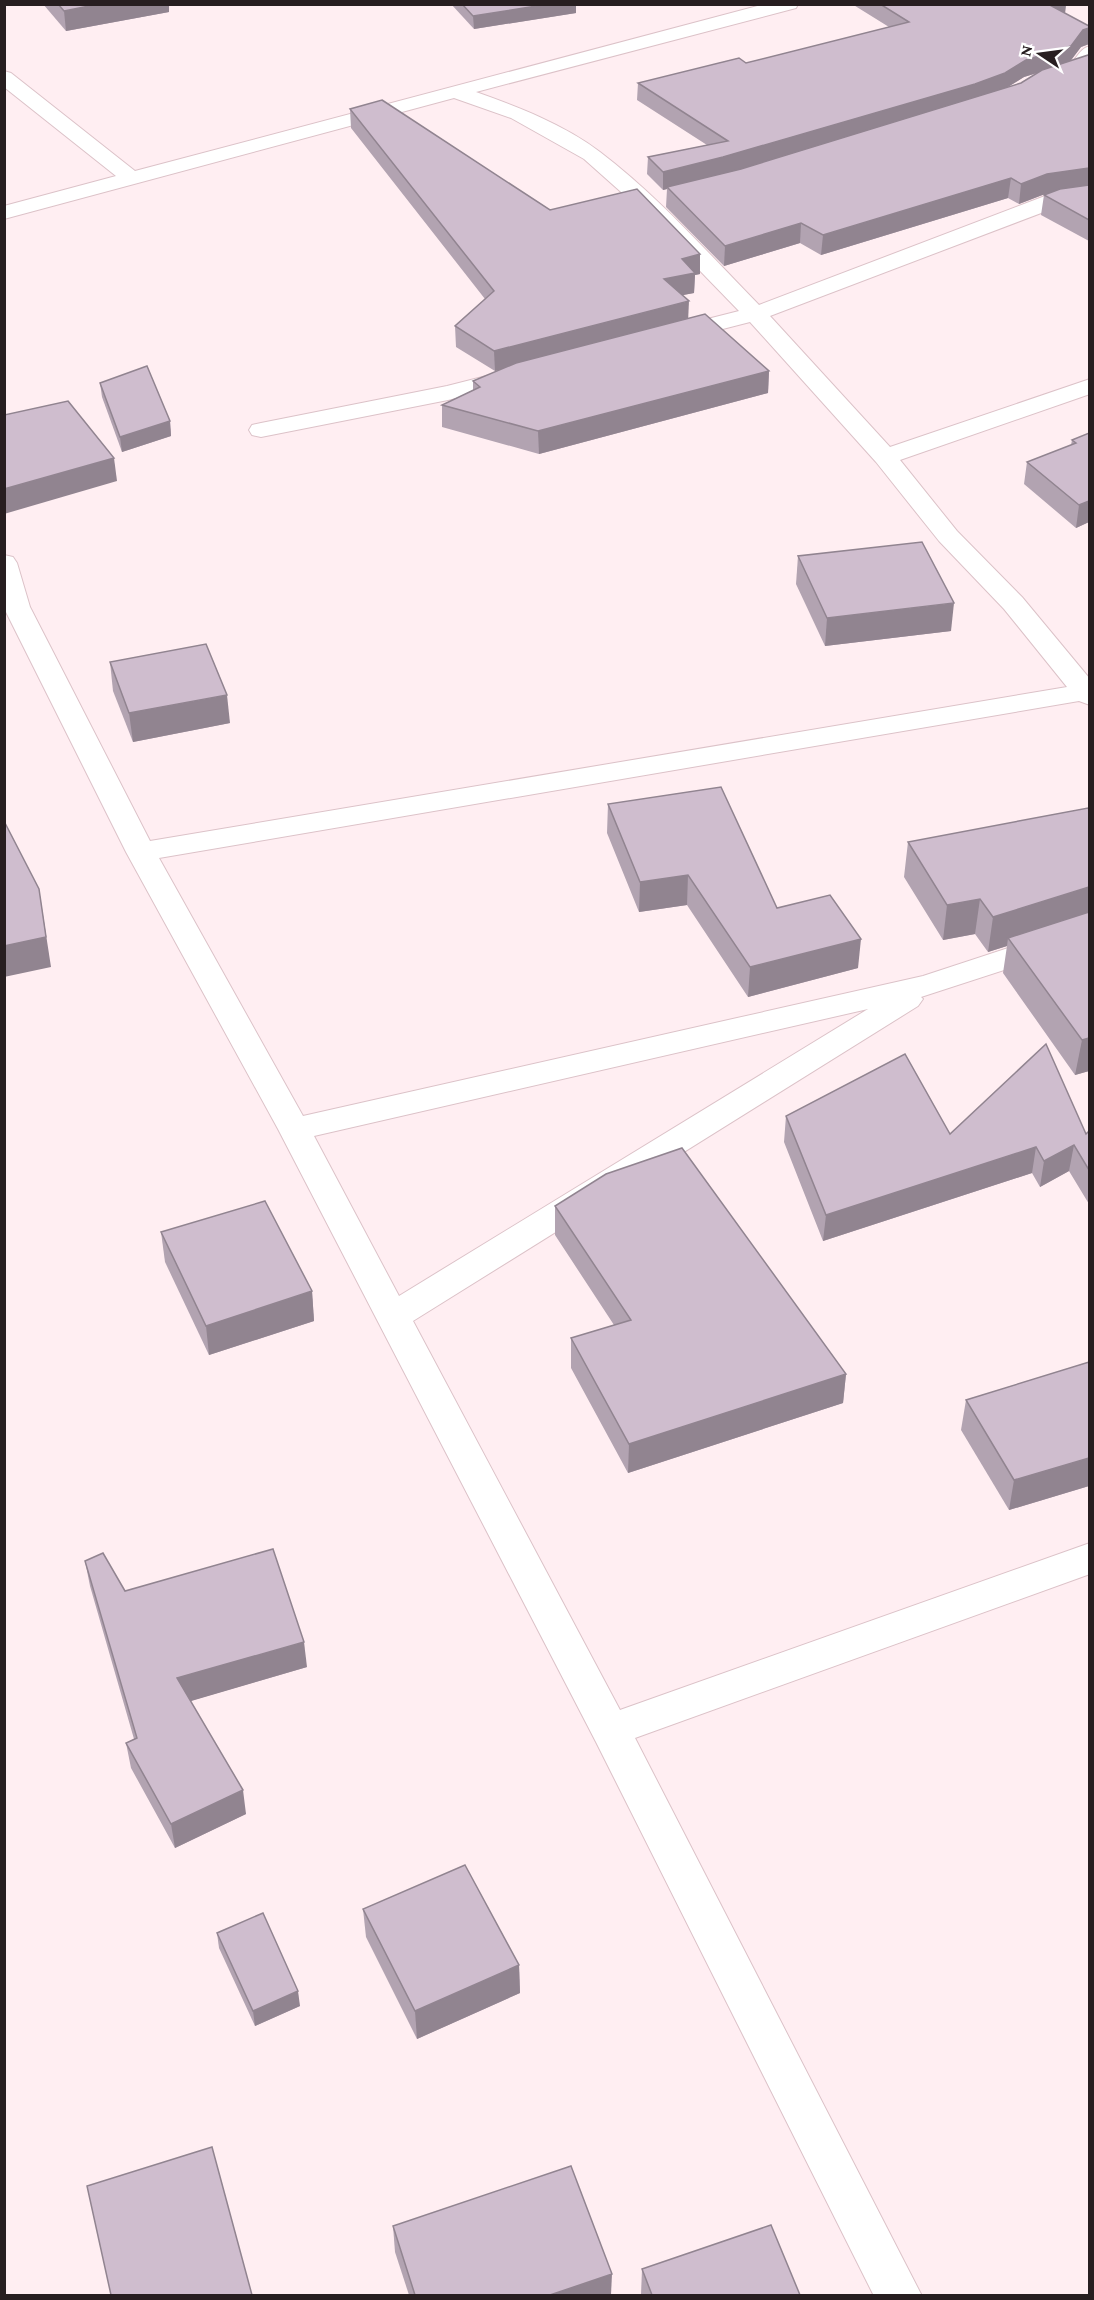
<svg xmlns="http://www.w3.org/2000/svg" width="1094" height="2300" font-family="'Crimson Pro',serif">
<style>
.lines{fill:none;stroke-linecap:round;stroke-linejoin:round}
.minor-casing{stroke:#dcc2c8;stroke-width:2}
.minor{fill:#fff;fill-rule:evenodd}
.wall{fill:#b2a3b1;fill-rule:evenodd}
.shaded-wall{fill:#918490}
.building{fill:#cfbdce;stroke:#918490;stroke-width:1.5}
</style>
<rect width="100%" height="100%" fill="#ffeef2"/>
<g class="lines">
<defs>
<g id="minor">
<path d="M765 4H798L796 8 476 92C518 107 563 124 600 152 658 196 707 252 759 305L1045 196 1090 190V203L1057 207 770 316 890 447 1090 379V394L900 460 957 531 1022 597 1090 679V705L1079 701 159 858 303 1116 923 976 1090 921V942L921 997 923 999 918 1006 413 1321 620 1710 1090 1543V1574L635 1738 922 2296H874L596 1742 278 1129 126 852 4 608V555L13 557 17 563 30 607 150 841 1067 687 1004 609 939 541 876 462 750 322 672 342 664 340 660 335 664 330 739 311 639 208 584 159 511 118 454 98 4 219V206L116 176 4 87V71L11 73 135 171ZM868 1009 399 1296 314 1136Z"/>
<path d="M1090 46C1090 52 1091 60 1090 66 1086 77 1052 84 1042 81L1039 77C1045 68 1058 70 1067 66 1077 61 1078 49 1090 46Z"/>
<polygon points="518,368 526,370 530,375 526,380 448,400 261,437 252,435 249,430 252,425 261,423 447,386"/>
</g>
</defs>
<use href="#minor" class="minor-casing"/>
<use href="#minor" class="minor"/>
</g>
<g class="wall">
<polygon points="43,4 169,4 169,12 66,31"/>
<polygon points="451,4 576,4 576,13 474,29"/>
<path d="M852 4H1066L1065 13 1089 44 1081 47 1070 61 1088 55 1089 54V241L1041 215 1044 195 1050 193 1045 194 1019 204 1008 198 821 255 800 243 724 266 666 207 667 189 663 190 647 174 648 157 707 145 637 100 638 83 746 63 889 27ZM1037 73 1021 83 1008 87 1024 77Z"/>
<polygon points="350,109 550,210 700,274 695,275 694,293 682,295 688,319 769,371 768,393 539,454 442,427 442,405 473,390 473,381 501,370 495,371 456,347 455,326 485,299 351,128"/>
<polygon points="100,383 170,421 171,436 122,452 102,397"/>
<polygon points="1089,433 1089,522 1076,528 1024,484 1027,462 1071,445 1072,440"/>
<polygon points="798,556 951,631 825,646 796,584"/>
<polygon points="110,662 230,723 133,742 113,691"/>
<polygon points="608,804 777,908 858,968 748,997 687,905 639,912 607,833"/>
<polygon points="1089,810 1089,1071 1075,1075 1003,973 1007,946 988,952 975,934 943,940 904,877 908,842"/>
<polygon points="786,1116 950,1134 1086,1134 1089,1131 1089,1204 1069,1171 1040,1187 1032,1173 823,1241 784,1142"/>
<polygon points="555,1206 846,1374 843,1403 628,1473 571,1368 571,1338 614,1325 555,1235"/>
<polygon points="161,1232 312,1291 314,1321 209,1355 165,1262"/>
<polygon points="1089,1362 1089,1486 1009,1510 961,1430 966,1400"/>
<polygon points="85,1561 125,1591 307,1667 190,1701 246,1814 175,1848 131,1768 126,1743 134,1739 90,1586"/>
<polygon points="363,1909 519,1965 520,1993 417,2039 366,1937"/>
<polygon points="217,1933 300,2006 255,2026 219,1948"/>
<polygon points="393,2226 611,2295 409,2295 395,2252"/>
<polygon points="642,2269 800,2295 641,2295"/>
</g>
<g class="shaded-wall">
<polygon points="99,4 169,4 169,12 66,31 64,11"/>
<polygon points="549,4 576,4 576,13 474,29 473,16"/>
<polygon points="1047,4 1066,4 1065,13"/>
<polygon points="1089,28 1089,44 1081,47 1069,63 1024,77 1003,90 722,175 667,187 667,189 663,190 663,172 1026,60 1083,30"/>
<polygon points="1089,168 1089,188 1045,194 1019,204 1021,184 1047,174"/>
<polygon points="1011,178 1008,198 821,255 823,235"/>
<polygon points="801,223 800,243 724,266 725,246"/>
<polygon points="700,254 700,274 695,275 694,293 663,299 664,279 682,259"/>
<polygon points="689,301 688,322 495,371 494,351"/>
<polygon points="769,371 768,393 539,454 538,431"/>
<polygon points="170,421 171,436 122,452 120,437"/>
<polygon points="114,458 117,481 4,514 4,489"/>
<polygon points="1089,501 1089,522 1076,528 1079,505"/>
<polygon points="954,603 951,631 825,646 827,618"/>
<polygon points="227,695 230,723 133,742 129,713"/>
<polygon points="688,875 687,905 639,912 640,882"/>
<polygon points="1089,887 1089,920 1008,938 1007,946 988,952 993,917"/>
<polygon points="39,889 51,967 4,977 4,946"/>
<polygon points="980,899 975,934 943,940 947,905"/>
<polygon points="861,939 858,968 748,997 750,967"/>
<polygon points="1089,1038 1089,1071 1075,1075 1082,1040"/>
<polygon points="1074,1145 1069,1171 1040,1187 1044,1161"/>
<polygon points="1036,1147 1032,1173 823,1241 826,1215"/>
<polygon points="312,1291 314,1321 209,1355 206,1326"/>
<polygon points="846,1374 843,1403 628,1473 629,1444"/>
<polygon points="1089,1458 1089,1486 1009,1510 1014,1480"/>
<polygon points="304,1642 307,1667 181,1704 177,1678"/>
<polygon points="243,1790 246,1814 175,1848 171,1824"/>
<polygon points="519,1965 520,1993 417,2039 415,2011"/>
<polygon points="298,1991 300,2006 255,2026 253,2011"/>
<polygon points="612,2274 611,2295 550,2295"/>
</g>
<g class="building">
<polygon points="58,4 99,4 64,11"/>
<polygon points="462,4 549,4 473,16"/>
<polygon points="880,4 1048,4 1089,26 1089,28 1083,30 1071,46 1026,60 1005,73 975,84 723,157 663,172 648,157 728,141 638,83 739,58 746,63 909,22"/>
<polygon points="1089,54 1089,168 1047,174 1021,184 1011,178 823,235 801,223 725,246 667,187 741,169 1021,83 1042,70 1088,55"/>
<polygon points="382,100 550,210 637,189 700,254 682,259 695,273 664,279 689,301 494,351 455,326 494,291 350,109"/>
<polygon points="1089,185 1089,220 1044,195 1060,189"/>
<polygon points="705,314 769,371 538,431 442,405 480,387 473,381 516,363"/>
<polygon points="147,366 170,421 120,437 100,383"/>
<polygon points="68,401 114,458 4,489 4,415"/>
<polygon points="1089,433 1089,501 1079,505 1027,462 1076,443 1072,440"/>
<polygon points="922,542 954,603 827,618 798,556"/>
<polygon points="206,644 227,695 129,713 110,662"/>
<polygon points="721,787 777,908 830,895 861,939 750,967 688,875 640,882 608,804"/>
<polygon points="1088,808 1089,810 1089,887 993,917 980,899 947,905 908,842"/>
<polygon points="4,821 39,889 46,937 4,946"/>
<polygon points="1089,912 1089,1038 1082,1040 1008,938"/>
<polygon points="1046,1044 1086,1134 1089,1131 1089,1170 1074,1145 1044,1161 1036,1147 826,1215 786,1116 905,1054 950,1134"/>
<polygon points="682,1148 846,1374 629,1444 571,1338 631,1320 555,1206 606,1174"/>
<polygon points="265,1201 312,1291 206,1326 161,1232"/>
<polygon points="1089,1362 1089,1458 1014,1480 966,1400"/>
<polygon points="273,1549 304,1642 177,1678 243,1790 171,1824 126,1743 137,1738 85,1561 103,1553 125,1591"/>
<polygon points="465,1865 519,1965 415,2011 363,1909"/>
<polygon points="263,1913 298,1991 253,2011 217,1933"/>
<polygon points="212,2147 252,2295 111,2295 87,2186"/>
<polygon points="571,2166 612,2274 550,2295 415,2295 393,2226"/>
<polygon points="771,2225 800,2295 652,2295 642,2269"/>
</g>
<rect width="1094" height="2300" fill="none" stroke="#271e20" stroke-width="12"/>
<g transform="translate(1040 54) rotate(283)" stroke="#ffffff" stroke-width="4.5" paint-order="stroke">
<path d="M0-4.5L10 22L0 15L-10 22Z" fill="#271e20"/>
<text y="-9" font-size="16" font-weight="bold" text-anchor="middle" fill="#271e20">N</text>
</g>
</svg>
